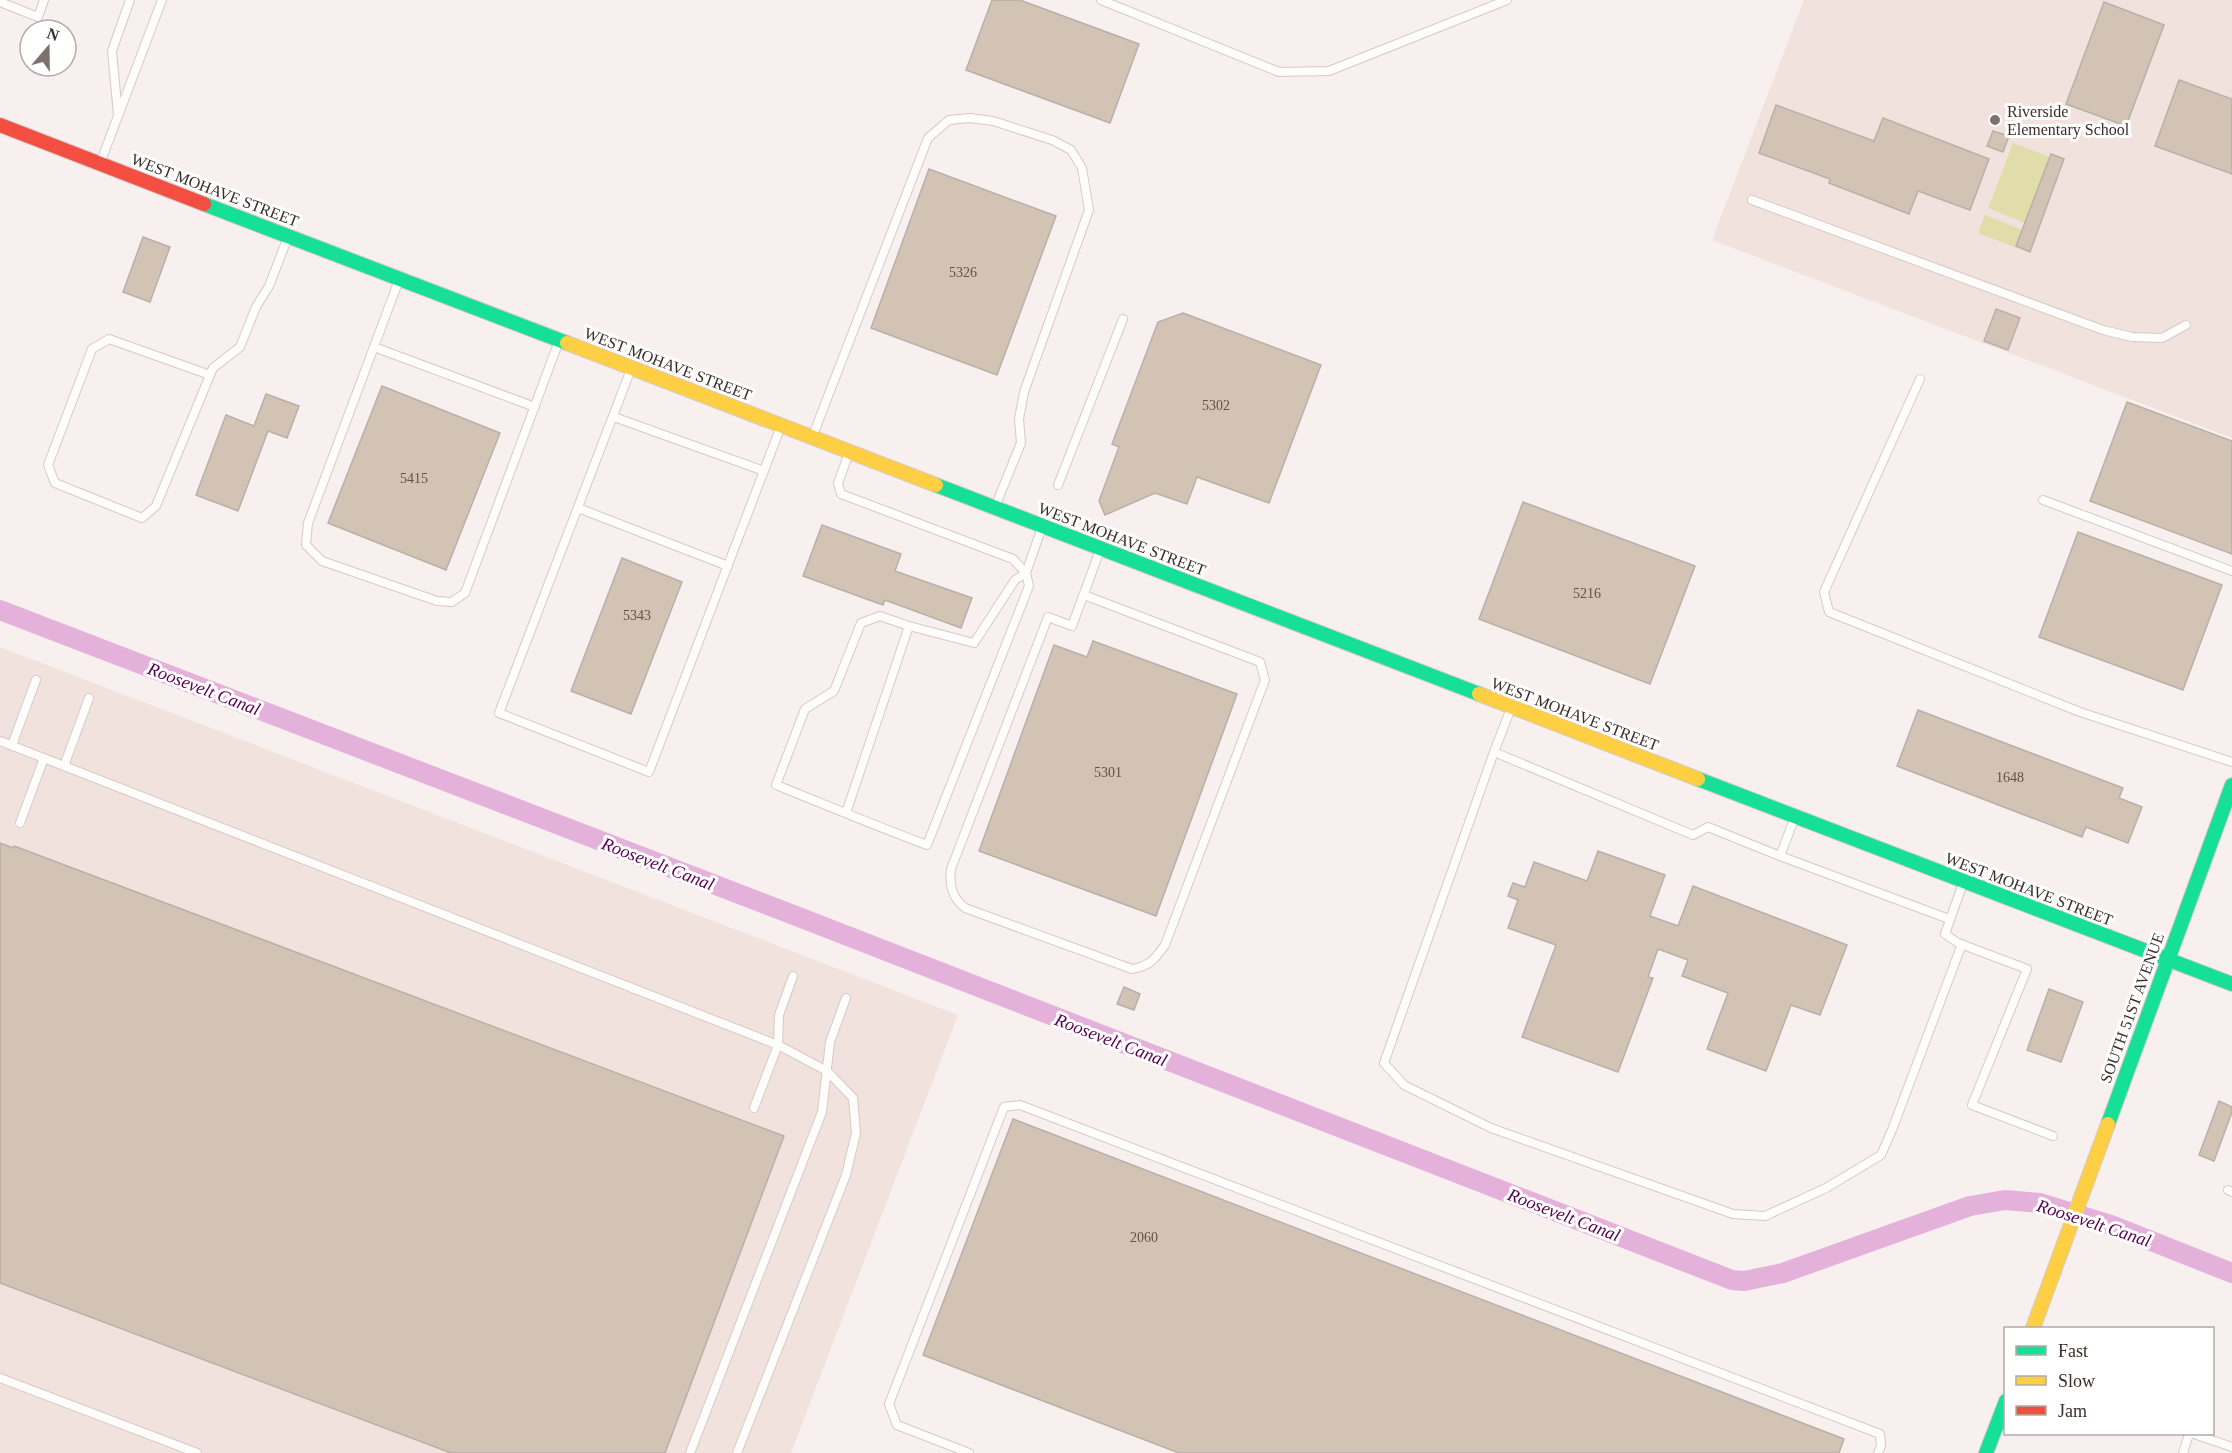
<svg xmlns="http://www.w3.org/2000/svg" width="2232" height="1453" font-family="'Times New Roman',serif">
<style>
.built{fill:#f1e2de}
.green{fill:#e1ddab}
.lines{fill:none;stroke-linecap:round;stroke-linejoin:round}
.canal{stroke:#e4b1da;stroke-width:20}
.building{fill:#d2c3b4;stroke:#b8b0aa;stroke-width:1.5}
.lane-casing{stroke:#d5cac7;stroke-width:10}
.fast-casing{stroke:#d5cac7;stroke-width:16}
.slow-casing{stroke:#d5cac7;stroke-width:16}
.jam-casing{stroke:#d5cac7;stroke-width:16}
.lane{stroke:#fefdfc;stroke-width:8}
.fast{stroke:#16e098;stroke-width:14}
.slow{stroke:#ffcf43;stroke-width:14}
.jam{stroke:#f24e42;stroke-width:14}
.poi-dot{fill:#7d716d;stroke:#fff;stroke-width:2}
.labels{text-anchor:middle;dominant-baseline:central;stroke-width:6;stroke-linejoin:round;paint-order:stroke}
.number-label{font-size:14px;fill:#61524b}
.poi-label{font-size:16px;fill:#3b2d28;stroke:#fff;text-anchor:start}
.street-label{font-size:16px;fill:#3b2d28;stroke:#fff}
.water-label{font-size:18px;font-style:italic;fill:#570051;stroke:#fff}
</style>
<rect width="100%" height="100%" fill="#f8f0ee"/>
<g class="built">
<polygon points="1804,0 2232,0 2232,438 1712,240"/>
<polygon points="0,647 958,1015 791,1453 0,1453"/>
</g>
<g class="green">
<polygon points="2013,143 2050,157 2025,223 1988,208"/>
<polygon points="1985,215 2023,230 2017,248 1978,233"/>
</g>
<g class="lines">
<polyline class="canal" points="0,610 791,914 1732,1280 1744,1281 1783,1273 1970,1206 2005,1200 2040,1203 2111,1225 2232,1273"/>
</g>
<g class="building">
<polygon points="992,0 1020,0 1139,44 1110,123 966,70"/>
<polygon points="2104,2 2164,25 2126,126 2066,104"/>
<polygon points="2179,80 2232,99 2232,174 2155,146"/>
<polygon points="1776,105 1874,141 1883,118 1989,159 1970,210 1918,191 1909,214 1829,183 1830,179 1759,153"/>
<polygon points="1993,131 2009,136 2003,152 1987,146"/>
<polygon points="2051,154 2064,159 2030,252 2016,246"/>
<polygon points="929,169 1056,216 997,375 871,328"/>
<polygon points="143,237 170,247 150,302 123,292"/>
<polygon points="1996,309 2020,318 2008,350 1984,341"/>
<polygon points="1183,313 1321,365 1269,503 1197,477 1187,504 1155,493 1105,515 1099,501 1119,447 1112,444 1158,322"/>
<polygon points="382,386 500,433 446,570 328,523"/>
<polygon points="266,394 299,406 287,438 268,431 238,511 196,495 226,415 254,426"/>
<polygon points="2127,402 2232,441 2232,554 2090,501"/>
<polygon points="1523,502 1695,566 1650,684 1479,619"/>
<polygon points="822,525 901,554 895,571 972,598 961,628 885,600 883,605 803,576"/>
<polygon points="2078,532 2222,585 2183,690 2039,637"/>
<polygon points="622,558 682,582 631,714 571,691"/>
<polygon points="1093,641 1237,694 1156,916 979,851 1054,645 1087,657"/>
<polygon points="1918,710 2123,788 2119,798 2142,807 2128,843 2086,827 2082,837 1897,766"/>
<polygon points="0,843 13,848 14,846 784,1136 665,1453 451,1453 0,1283"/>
<polygon points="1598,851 1665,875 1650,916 1678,926 1693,886 1847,945 1820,1015 1791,1005 1766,1071 1707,1049 1728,993 1682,976 1688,960 1658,949 1648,977 1653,978 1618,1072 1522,1037 1556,945 1508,928 1518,900 1508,896 1513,883 1525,887 1534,862 1587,881"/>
<polygon points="1124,987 1140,994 1134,1010 1117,1004"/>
<polygon points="2049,989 2083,1002 2061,1062 2027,1050"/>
<polygon points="2219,1101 2232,1107 2232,1112 2214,1161 2199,1155"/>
<polygon points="1013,1119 1844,1439 1839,1453 1179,1453 923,1355"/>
</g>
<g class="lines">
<defs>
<g id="lane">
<polyline points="1101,0 1279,72 1329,71 1507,0"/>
<polyline points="0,2 38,17 44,0"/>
<polyline points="118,115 112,51 130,0"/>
<polyline points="101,161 162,0"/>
<polyline points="1752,200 2103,330 2132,337 2162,338 2186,325"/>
<polyline points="399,280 308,523 306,545 322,561 437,601 452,602 465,593 559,341"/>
<polyline points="374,347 535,407"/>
<polyline points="631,369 499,713 649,772 781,426"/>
<polyline points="210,375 109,339 92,349 48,465 55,483 142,518 156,506 210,375 213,368 240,347 256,307 269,286 288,237"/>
<polyline points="1920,379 1824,592 1829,612 2080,712 2232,762"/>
<polyline points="614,417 764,471"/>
<polyline points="813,435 928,138 949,120 970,118 993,121 1052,140 1071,150 1082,168 1089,210 1024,392 1019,419 1021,443 995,507"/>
<polyline points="1058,485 1123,319"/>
<polyline points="2043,500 2232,571"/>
<polyline points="578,508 728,566"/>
<path d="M1084 595 1260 662 1265 680 1165 945C1155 959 1150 966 1132 969L965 908C952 897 949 886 951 869L1048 617 1072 626 1100 550"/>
<polyline points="909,626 974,643 1015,580 1026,573 1042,527"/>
<polyline points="1511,708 1494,752 1693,835 1708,827 1780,856 1795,817"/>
<polyline points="0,741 778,1045 827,1071 853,1098 856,1133 846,1175 737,1453"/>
<polyline points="12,745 36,680"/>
<polyline points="1494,752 1384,1063 1404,1085 1491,1128 1733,1214 1765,1216 1826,1188 1881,1155 1892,1130 1962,944"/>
<polyline points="64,766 89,698"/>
<path d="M846 813 909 626 880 616 861 623 834 691 805 709 776 785C826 805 876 826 927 845L1029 586 1026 573 1013 559 841 494 838 483 849 453"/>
<polyline points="20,823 44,758"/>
<polyline points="1780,856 1949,919"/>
<polyline points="1963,883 1945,934 1958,943 2027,969 1972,1105 2053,1136"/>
<polyline points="754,1108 778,1045 779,1015 793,976"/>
<polyline points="2228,1190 2232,1192"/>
<polyline points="0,1378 197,1453"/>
<polyline points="2194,1434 2232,1447"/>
<polyline points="690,1453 822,1112 830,1042 846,998"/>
<polyline points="969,1453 897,1425 889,1404 1004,1107 1020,1105 1880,1434 1881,1446 1878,1453"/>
<polyline points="2183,1453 2189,1434"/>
</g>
<g id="fast">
<polyline points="204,204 567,343"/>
<polyline points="936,485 1479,694"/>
<polyline points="1698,779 2232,984"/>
<polyline points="2108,1124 2232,785"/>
<polyline points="1986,1453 2006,1401"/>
</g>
<g id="slow">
<polyline points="567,343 936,485"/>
<polyline points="1479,694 1698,779"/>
<polyline points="2033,1328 2108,1124"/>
</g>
<polyline id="jam" points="0,125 204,204"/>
</defs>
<use href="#lane" class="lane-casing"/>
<use href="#fast" class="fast-casing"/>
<use href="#slow" class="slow-casing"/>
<use href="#jam" class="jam-casing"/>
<use href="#lane" class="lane"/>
<use href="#fast" class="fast"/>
<use href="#slow" class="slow"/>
<use href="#jam" class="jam"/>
</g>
<circle class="poi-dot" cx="1995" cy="120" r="6"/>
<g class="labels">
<g class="number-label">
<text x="963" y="272">5326</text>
<text x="1216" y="405">5302</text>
<text x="414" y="478">5415</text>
<text x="1587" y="593">5216</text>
<text x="637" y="615">5343</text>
<text x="1108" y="772">5301</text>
<text x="2010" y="777">1648</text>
<text x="1144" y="1237">2060</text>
</g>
<g class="poi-label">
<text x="2007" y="111">Riverside<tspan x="2007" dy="18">Elementary School</tspan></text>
</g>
<g class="street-label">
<text transform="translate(215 190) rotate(21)">WEST MOHAVE STREET</text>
<text transform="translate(668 364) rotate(21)">WEST MOHAVE STREET</text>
<text transform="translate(1122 539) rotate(21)">WEST MOHAVE STREET</text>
<text transform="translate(1575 714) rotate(21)">WEST MOHAVE STREET</text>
<text transform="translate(2029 889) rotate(21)">WEST MOHAVE STREET</text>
<text transform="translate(2132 1008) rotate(-70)">SOUTH 51ST AVENUE</text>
</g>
<g class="water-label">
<text transform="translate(204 689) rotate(21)">Roosevelt Canal</text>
<text transform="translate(658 864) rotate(21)">Roosevelt Canal</text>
<text transform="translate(1111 1040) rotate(21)">Roosevelt Canal</text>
<text transform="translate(1564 1215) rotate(21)">Roosevelt Canal</text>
<text transform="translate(2094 1223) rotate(18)">Roosevelt Canal</text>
</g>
</g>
<rect x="2004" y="1327" width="210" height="108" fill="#ffffff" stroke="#b1aba9" stroke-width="1.5"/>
<rect x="2016" y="1346" width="30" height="9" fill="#16e098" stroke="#b1aba9" stroke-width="1.5"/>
<text x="2058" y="1357" font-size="18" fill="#3b2d28">Fast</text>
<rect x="2016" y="1376" width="30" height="9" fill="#ffcf43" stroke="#b1aba9" stroke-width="1.5"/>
<text x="2058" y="1387" font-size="18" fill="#3b2d28">Slow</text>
<rect x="2016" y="1406" width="30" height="9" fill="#f24e42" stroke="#b1aba9" stroke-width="1.5"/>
<text x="2058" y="1417" font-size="18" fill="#3b2d28">Jam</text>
<g transform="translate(48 48) rotate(20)"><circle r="28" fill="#ffffff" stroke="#b1aba9" stroke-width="1.5"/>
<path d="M0-4.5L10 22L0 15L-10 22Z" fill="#7d716d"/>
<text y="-9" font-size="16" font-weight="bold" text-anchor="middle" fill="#3b2d28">N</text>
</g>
</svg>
